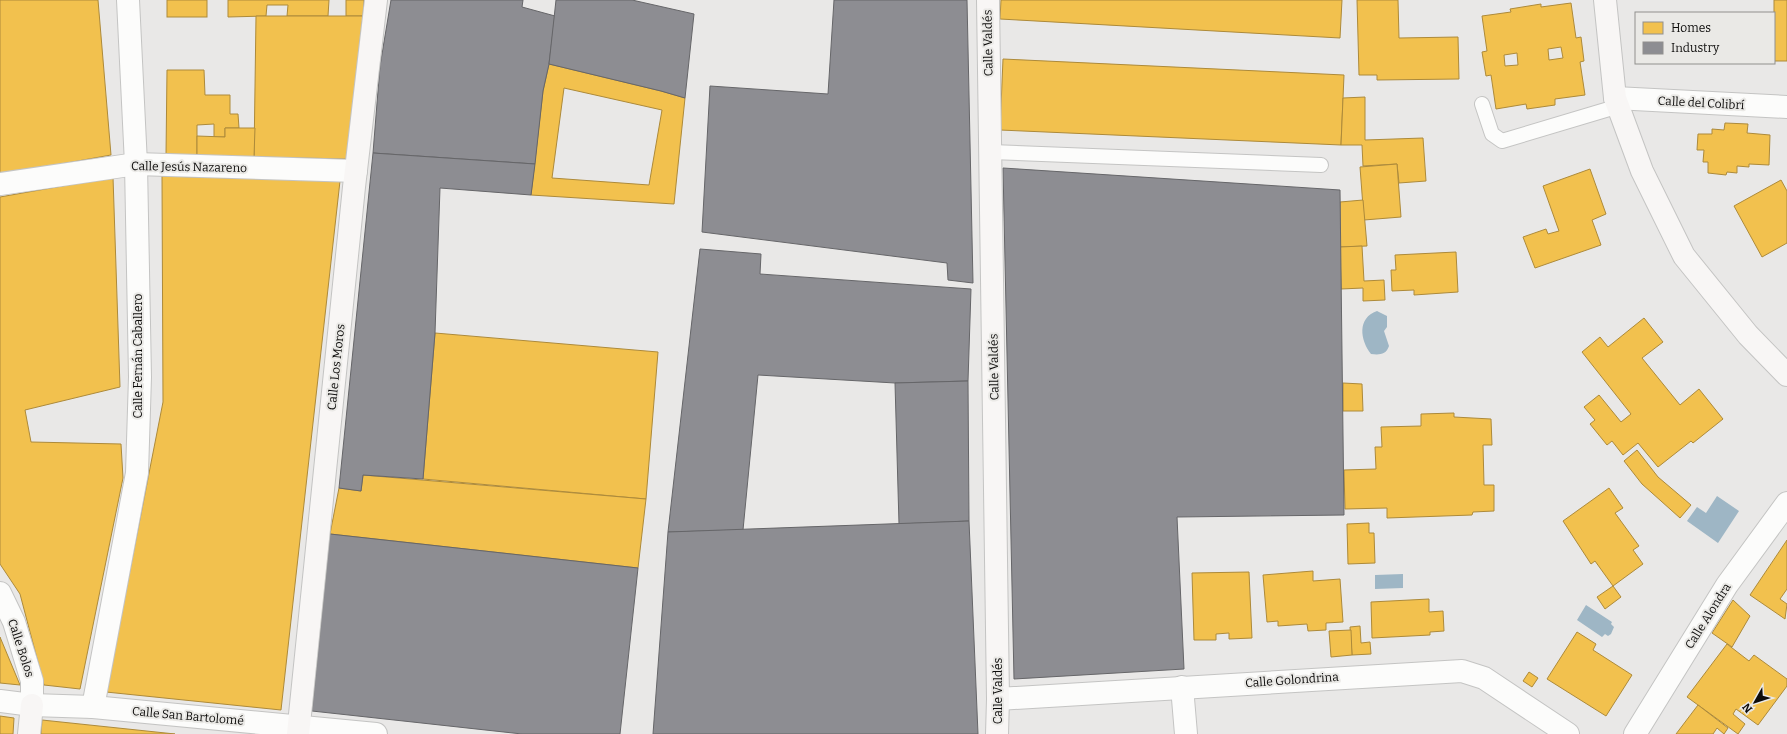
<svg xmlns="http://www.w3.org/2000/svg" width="1787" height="734" font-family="Bitter,serif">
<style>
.water{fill:#9eb6c5}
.homes{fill:#f2c14e;stroke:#ad8a3a;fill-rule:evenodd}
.industry{fill:#8d8d92;stroke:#666669}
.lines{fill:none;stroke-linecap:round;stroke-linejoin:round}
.lane-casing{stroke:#c4c4c3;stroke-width:16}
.street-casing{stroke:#c4c4c3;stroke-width:24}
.secondary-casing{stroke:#c4c4c3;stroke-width:24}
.lane{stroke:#fcfcfb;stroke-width:14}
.street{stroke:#fcfcfb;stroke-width:22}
.secondary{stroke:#f8f6f5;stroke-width:22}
.labels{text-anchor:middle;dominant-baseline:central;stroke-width:4;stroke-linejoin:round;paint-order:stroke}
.street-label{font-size:12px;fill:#0c0b0a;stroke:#eae9e6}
</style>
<rect width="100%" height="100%" fill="#e9e8e7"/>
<g class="water">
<path d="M1377 311 1387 316V327L1384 331 1389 346C1386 355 1379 355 1371 354 1360 340 1357 318 1377 311Z"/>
<polygon points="1717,496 1739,511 1718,543 1687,521 1697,507 1706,513"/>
<polygon points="1403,574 1403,588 1375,589 1375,575"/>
<polygon points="1586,605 1612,622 1611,624 1614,627 1611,634 1608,636 1605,634 1602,637 1577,620"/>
</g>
<g class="homes">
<polygon points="0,0 98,0 111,155 0,175"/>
<rect x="167" y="0" width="40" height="17"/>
<polygon points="228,0 329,0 328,16 287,16 288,5 267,5 266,16 228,17"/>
<polygon points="346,0 364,0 363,16 346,16"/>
<polygon points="1001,0 1342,0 1340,38 1000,19"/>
<polygon points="1357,0 1398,0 1399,38 1458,37 1459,79 1377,80 1377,75 1359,75"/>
<rect x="1774" y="0" width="13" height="61"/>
<path d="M1571 3 1576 38 1581 37 1584 61 1580 62 1585 95 1555 99V105L1527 109 1526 104 1496 109 1491 75 1486 76 1482 52 1487 51 1482 16 1511 12 1510 9 1541 4V7ZM1561 47 1563 58 1549 60 1548 49ZM1517 53 1518 65 1505 66 1504 55Z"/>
<polygon points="256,16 363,16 347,159 254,157"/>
<polygon points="1003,59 1344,75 1341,145 1000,130"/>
<path d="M549 64 661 91 685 98 674 204 531 195 543 91ZM564 88 662 110 649 185 552 178Z"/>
<polygon points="167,70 204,70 205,95 230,95 230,114 238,114 239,128 225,128 225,137 214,137 214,124 197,125 197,156 166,155"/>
<polygon points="1365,97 1365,140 1423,138 1426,181 1399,183 1397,164 1363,166 1362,145 1341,145 1343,98"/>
<polygon points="1725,123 1748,124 1747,133 1770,135 1769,165 1749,164 1749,167 1737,166 1737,173 1727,172 1726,175 1708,173 1708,162 1703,162 1704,150 1697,150 1698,134 1712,134 1712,129 1724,130"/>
<polygon points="225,128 255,128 254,157 197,156 197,136 225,137"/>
<polygon points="1397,164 1401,217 1364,220 1360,167"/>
<polygon points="1590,169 1606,214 1592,220 1601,245 1535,268 1523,237 1546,229 1548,234 1559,231 1543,186"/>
<polygon points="162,176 340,181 281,710 106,692 163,402"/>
<polygon points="113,177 120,387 25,410 31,442 121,444 123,478 80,689 44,685 20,594 0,564 0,197"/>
<polygon points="1781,180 1787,191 1787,243 1762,257 1734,206"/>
<polygon points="1363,200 1367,246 1340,247 1340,202"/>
<polygon points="1362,246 1364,281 1384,280 1385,300 1363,301 1363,288 1341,289 1340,247"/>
<polygon points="1456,252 1458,292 1414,295 1414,290 1392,291 1391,270 1396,270 1395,255"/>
<polygon points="1644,318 1663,342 1642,358 1680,405 1699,389 1723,419 1693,443 1691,441 1658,467 1638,443 1623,455 1612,441 1607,445 1590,424 1595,420 1584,407 1599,395 1621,422 1631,414 1582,352 1600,337 1608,347"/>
<polygon points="435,333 658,352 646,499 423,479"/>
<polygon points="1343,383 1362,384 1363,411 1343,411"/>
<polygon points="1454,413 1454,417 1491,419 1492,445 1483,445 1484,485 1494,485 1494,511 1473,512 1472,515 1387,518 1387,508 1345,509 1344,470 1376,469 1375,447 1382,447 1381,427 1421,426 1421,414"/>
<polygon points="1637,450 1658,477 1691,505 1680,518 1642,484 1624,461"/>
<polygon points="363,475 646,499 638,568 330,534 339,488 361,491"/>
<polygon points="1609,488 1623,508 1615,513 1639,546 1633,550 1643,564 1613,586 1595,561 1591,564 1563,521"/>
<polygon points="1369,523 1369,533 1374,533 1375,563 1348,564 1347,524"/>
<polygon points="1787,540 1787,589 1780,599 1787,604 1785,619 1750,595"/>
<polygon points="1313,571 1313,581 1340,579 1343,622 1326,623 1326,630 1308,631 1307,624 1278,626 1278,621 1267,622 1263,575"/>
<polygon points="1249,572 1252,638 1229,639 1229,633 1216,634 1216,640 1194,640 1192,573"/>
<polygon points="1613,586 1621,597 1605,609 1597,597"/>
<polygon points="1429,599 1429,612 1443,611 1444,631 1430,632 1430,635 1372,638 1371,602"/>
<polygon points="1733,600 1750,616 1732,647 1712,633"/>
<polygon points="1360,626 1361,643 1370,642 1371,654 1352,655 1350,627"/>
<polygon points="1351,630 1352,655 1331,657 1329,631"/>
<polygon points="1577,632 1596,644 1593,650 1632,675 1606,716 1547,679"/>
<polygon points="0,637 20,685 0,683"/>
<polygon points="1727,644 1749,661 1754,655 1787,679 1787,686 1758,725 1736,709 1733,714 1745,724 1738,734 1687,697"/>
<polygon points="1529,672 1538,678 1532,687 1523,681"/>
<polygon points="1698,705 1728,728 1724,734 1717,728 1713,734 1676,734"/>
<polygon points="0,716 14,718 13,734 0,734"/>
<polygon points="42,720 175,734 41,734"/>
</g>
<g class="industry">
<polygon points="391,0 523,0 522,7 555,16 549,64 543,91 535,164 373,153 380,66"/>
<polygon points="556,0 632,0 694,14 685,98 661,91 549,64"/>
<polygon points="834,0 967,0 973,283 948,280 947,263 702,232 710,86 828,94"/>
<polygon points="373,153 535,164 531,195 440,188 435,333 423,479 363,475 361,491 339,488"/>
<polygon points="1003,168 1340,190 1344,515 1177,517 1184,669 1014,679"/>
<polygon points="700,249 761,254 760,274 971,289 968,381 895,383 758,375 743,530 668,532"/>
<polygon points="968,381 969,521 899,524 895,383"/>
<polygon points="969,521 978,734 653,734 668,532"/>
<polygon points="330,534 638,568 620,734 522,734 312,711"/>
</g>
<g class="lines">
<defs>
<g id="lane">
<polyline points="1482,104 1492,134 1502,141 1619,106"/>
<polyline points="991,152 1321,165"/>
</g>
<g id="street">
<polyline points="1615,98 1787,107"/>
<polyline points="0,184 136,164 356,171"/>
<polyline points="0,593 14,622 32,681 32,705"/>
<polyline points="1182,687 1186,734"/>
<polyline points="998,699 1462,671 1484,678 1568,734"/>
<polyline points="0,701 32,705 93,707 376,734"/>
<polyline points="93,707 137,473 140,377 136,164 128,0"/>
<polyline points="1635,734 1727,585 1787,503"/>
</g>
<g id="secondary">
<polyline points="988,0 998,699 997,734"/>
<polyline points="1605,0 1615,98 1642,171 1684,256 1748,335 1787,375"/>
<polyline points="29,734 32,705"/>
<polyline points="298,734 354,187 376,0"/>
</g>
</defs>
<use href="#lane" class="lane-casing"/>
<use href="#street" class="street-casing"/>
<use href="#secondary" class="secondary-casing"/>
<use href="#lane" class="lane"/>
<use href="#street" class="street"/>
<use href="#secondary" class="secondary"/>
</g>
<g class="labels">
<g class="street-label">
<text transform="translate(988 43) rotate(-91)">Calle Valdés</text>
<text transform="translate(1701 103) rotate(3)">Calle del Colibrí</text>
<text transform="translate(189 167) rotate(1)">Calle Jesús Nazareno</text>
<text transform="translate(138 356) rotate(-90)">Calle Fernán Caballero</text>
<text transform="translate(336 367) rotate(-84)">Calle Los Moros</text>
<text transform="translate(994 367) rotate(-91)">Calle Valdés</text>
<text transform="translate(1708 616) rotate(-58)">Calle Alondra</text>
<text transform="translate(21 648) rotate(72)">Calle Bolos</text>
<text transform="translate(1292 680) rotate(-4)">Calle Golondrina</text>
<text transform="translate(998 691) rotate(-90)">Calle Valdés</text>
<text transform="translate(188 716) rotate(5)">Calle San Bartolomé</text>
</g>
</g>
<rect x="1635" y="12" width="140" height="52" fill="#eae9e6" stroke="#91908e"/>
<rect x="1643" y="22" width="20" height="12" fill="#f2c14e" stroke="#91908e"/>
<text x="1671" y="32" font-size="12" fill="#0c0b0a">Homes</text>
<rect x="1643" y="42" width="20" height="12" fill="#8d8d92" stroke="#91908e"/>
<text x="1671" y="52" font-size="12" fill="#0c0b0a">Industry</text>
<g transform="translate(1755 702) rotate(231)" stroke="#eae9e6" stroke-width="3" paint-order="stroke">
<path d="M0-3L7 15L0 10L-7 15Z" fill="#0c0b0a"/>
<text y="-6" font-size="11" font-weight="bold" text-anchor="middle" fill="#0c0b0a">N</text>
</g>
</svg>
